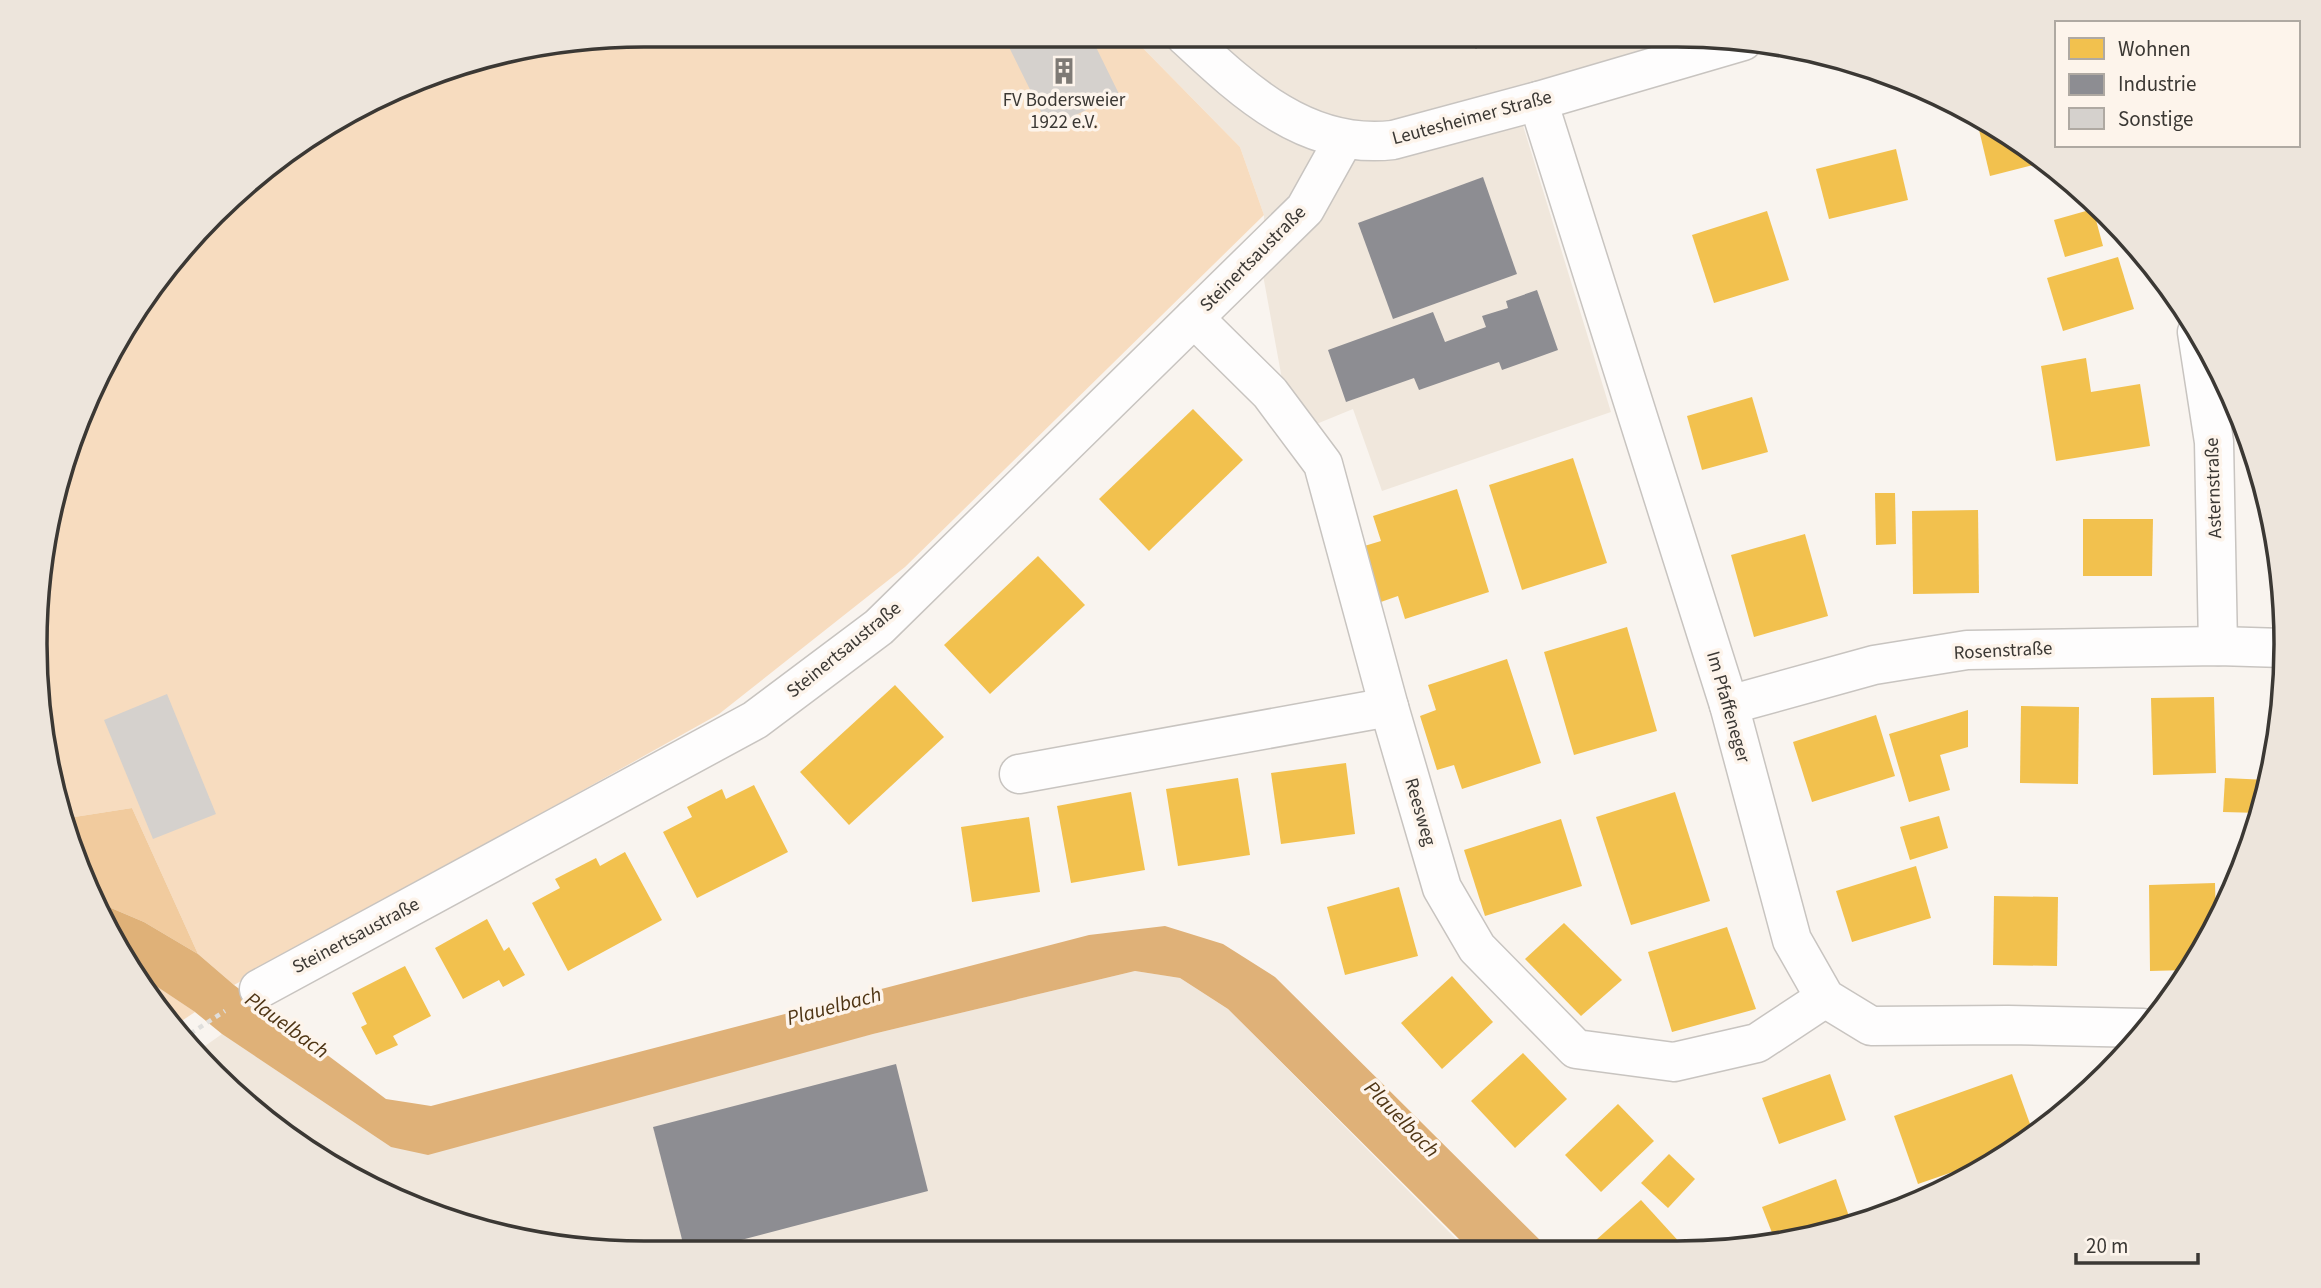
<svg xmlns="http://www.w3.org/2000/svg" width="2321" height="1288" font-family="'Source Sans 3',sans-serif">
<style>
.built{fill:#f0e7dc}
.green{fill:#f7dcbf}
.forest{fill:#f1cb9e}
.water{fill:#dfb178}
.homes{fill:#f2c14e}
.industry{fill:#8d8d92}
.building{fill:#d5d1cd}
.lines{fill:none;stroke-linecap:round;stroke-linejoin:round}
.minor-casing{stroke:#c8c4c0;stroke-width:41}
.path{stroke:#dfdedc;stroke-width:4.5;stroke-dasharray:5 5;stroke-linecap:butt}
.minor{stroke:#fefdfd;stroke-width:38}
.labels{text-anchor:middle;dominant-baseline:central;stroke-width:7;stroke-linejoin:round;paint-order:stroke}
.poi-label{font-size:19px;fill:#3b3834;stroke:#fdf4eb}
.street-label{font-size:19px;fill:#3b3834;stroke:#fdf4eb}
.water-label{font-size:21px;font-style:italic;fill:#4f3514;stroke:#fdf4eb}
.rim{fill:none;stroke:#3b3834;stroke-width:3.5}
</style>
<rect width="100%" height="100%" fill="#f9f4ef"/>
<g class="built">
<polygon points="1131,36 1716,36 1517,106 1611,412 1382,491 1353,409 1292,434 1263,275 1264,215 1240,147"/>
<polygon points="1135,971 1180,978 1228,1009 1466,1249 605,1252 486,1232 339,1171 195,1053 222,1034 391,1147 873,1034"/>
</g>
<g class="green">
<polygon points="644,35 1131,36 1240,147 1264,215 905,567 719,714 234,985 198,954 132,808 68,818 36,683 56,486 138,305 274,161 449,67"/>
<polygon points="144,978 195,1012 174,1026"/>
</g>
<polygon class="forest" points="132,808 198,954 144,922 97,902 81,877 68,818"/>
<polygon class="water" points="97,902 144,922 198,954 234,985 386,1099 431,1106 1089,935 1165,926 1223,944 1275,977 1549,1249 1469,1249 1228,1009 1180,978 1135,971 873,1034 428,1155 391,1147 222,1034 195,1012 144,978"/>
<g class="homes">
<polygon points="1975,113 1982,117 2045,162 1990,176"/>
<polygon points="1896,149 1908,200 1829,219 1816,169"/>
<polygon points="2093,209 2103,246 2065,257 2054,220"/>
<polygon points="1767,211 1789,280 1714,303 1692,235"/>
<polygon points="2118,257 2134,309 2063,331 2047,278"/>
<polygon points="2086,358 2091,392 2140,384 2150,446 2056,461 2041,366"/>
<polygon points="1752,397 1768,452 1702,470 1687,416"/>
<polygon points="1193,409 1243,460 1149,551 1099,499"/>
<polygon points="1573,458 1607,563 1522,590 1489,485"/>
<polygon points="1457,489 1489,592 1405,619 1398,596 1378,603 1361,547 1381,541 1373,516"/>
<polygon points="1875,493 1895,493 1896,544 1876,545"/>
<polygon points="1978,510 1979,593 1913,594 1912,511"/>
<polygon points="2083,519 2153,519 2152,576 2083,576"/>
<polygon points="1805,534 1828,616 1754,637 1731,555"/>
<polygon points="2275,555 2277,555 2281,580 2275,580"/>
<polygon points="1038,556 1085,605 990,694 944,645"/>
<polygon points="1627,627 1657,731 1574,755 1544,652"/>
<polygon points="1507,659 1541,763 1462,789 1454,765 1437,770 1420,716 1436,710 1428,685"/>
<polygon points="895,685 944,737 849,825 800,772"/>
<polygon points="2214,697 2216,773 2153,775 2151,698"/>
<polygon points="2021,706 2079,707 2078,784 2020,783"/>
<polygon points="1968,710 1968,747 1940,755 1950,790 1909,802 1889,734"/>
<polygon points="1876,715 1895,776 1812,802 1793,742"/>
<polygon points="1346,763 1355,834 1281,844 1271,773"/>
<polygon points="1238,778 1250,855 1178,866 1166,789"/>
<polygon points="2225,778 2268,780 2260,813 2223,812"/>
<polygon points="754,785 788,852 697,898 663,832 692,817 687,807 722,789 726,799"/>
<polygon points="1131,792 1145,870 1071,883 1057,806"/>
<polygon points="1675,792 1710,901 1631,925 1596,817"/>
<polygon points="1939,816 1948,848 1910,860 1900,827"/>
<polygon points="1029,817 1040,892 972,902 961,827"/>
<polygon points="1561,819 1582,886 1485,916 1464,850"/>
<polygon points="625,852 662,920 568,971 532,903 560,888 555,879 596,858 600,866"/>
<polygon points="1916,866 1931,918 1852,942 1836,891"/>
<polygon points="2215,883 2216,923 2211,935 2204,935 2204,949 2188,970 2150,971 2149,885"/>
<polygon points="1399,887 1418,956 1345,975 1327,907"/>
<polygon points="1994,896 2058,897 2057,966 1993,965"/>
<polygon points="487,919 504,951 509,947 525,975 503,987 499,980 463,999 435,948"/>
<polygon points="1564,923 1622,980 1581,1016 1525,959"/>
<polygon points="1727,927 1756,1009 1672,1032 1648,952"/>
<polygon points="405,966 431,1016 393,1036 398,1045 376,1055 361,1027 367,1024 352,993"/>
<polygon points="1452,976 1493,1022 1442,1069 1401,1023"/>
<polygon points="1523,1053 1567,1099 1515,1148 1471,1101"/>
<polygon points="1830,1074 1846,1120 1779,1144 1762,1098"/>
<polygon points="2012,1074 2034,1135 2016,1150 1918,1184 1894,1116"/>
<polygon points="1618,1104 1654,1141 1601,1192 1565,1155"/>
<polygon points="1669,1154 1695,1179 1668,1208 1641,1183"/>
<polygon points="1836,1179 1852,1225 1776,1243 1762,1207"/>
<polygon points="1641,1200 1682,1245 1678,1248 1603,1248 1596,1240"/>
</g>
<g class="industry">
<polygon points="1463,36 1490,36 1476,49"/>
<polygon points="1483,177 1517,274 1393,319 1358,223"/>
<polygon points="1537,290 1558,350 1502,370 1499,362 1419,390 1414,378 1346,402 1328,350 1433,312 1445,342 1486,327 1482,316 1508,308 1506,301"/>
<polygon points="896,1064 928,1191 699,1251 685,1251 653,1127"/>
</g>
<g class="building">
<polygon points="1003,35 1069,36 1075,48 1092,39 1119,94 1049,128"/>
<polygon points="167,694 216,814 153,839 104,720"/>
</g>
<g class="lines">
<defs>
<g id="minor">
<path d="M1185 36C1244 91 1306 150 1393 140L1538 101 1743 41"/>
<polyline points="1538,101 1729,705 1792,940 1825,998 1871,1026 2008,1025 2143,1028"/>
<polyline points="1194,318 1270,393 1323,464 1389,707 1442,888 1477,948 1576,1049 1674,1062 1757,1043 1825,998"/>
<polyline points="2197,332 2214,442 2218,646"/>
<polyline points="1729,705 1874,665 1967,650 2218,646 2283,648"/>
<polyline points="1019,774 1389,707"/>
<polyline points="259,989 755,720 879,627 1305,209 1344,139"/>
</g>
</defs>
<use href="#minor" class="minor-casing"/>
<polyline class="path" points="182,1039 225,1011"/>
<use href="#minor" class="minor"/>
</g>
<defs>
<symbol id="building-bare" viewBox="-9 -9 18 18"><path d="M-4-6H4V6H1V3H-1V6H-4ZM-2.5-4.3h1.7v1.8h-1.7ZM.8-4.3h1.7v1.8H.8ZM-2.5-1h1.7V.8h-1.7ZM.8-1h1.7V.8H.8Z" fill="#7e7a75" stroke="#fdf4eb" stroke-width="2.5" paint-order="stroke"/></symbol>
</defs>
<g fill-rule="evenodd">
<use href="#building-bare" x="1045" y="52" width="38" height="38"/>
</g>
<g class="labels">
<g class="poi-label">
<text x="1064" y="100">FV Bodersweier<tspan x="1064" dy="22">1922 e.V.</tspan></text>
</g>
<g class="street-label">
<text transform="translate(1472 118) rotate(-15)">Leutesheimer Straße</text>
<text transform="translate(1253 259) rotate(-45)">Steinertsaustraße</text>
<text transform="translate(2214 488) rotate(-92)">Asternstraße</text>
<text transform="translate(844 650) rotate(-39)">Steinertsaustraße</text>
<text transform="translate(2003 651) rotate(-3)">Rosenstraße</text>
<text transform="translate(1728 707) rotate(74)">Im Pfaffeneger</text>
<text transform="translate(1420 812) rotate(74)">Reesweg</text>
<text transform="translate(356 936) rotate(-28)">Steinertsaustraße</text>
</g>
<g class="water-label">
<text transform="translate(834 1006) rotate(-15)">Plauelbach</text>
<text transform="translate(287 1025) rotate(36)">Plauelbach</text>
<text transform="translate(1402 1119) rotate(46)">Plauelbach</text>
</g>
</g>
<path d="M0 0H2321V1288H0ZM644 47H1677A597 597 0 0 1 2274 644V644A597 597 0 0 1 1677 1241H644A597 597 0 0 1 47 644V644A597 597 0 0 1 644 47Z" fill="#ede5dc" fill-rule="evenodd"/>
<path class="rim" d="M644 47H1677A597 597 0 0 1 2274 644V644A597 597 0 0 1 1677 1241H644A597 597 0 0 1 47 644V644A597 597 0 0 1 644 47Z"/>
<rect x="2055" y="21" width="245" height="126" fill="#fdf4eb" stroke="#afa9a2" stroke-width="2"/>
<rect x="2069" y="38" width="35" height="21" fill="#f2c14e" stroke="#afa9a2" stroke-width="2"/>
<text x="2118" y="56" font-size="21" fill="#3b3834">Wohnen</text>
<rect x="2069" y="74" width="35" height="21" fill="#8d8d92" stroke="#afa9a2" stroke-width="2"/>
<text x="2118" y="91" font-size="21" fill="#3b3834">Industrie</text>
<rect x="2069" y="108" width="35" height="21" fill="#d5d1cd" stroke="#afa9a2" stroke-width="2"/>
<text x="2118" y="126" font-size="21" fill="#3b3834">Sonstige</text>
<path d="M2076 1253v10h122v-10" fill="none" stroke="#3b3834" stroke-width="3.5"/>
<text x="2086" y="1253" font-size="21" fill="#3b3834" stroke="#fdf4eb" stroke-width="5" paint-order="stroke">20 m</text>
</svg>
